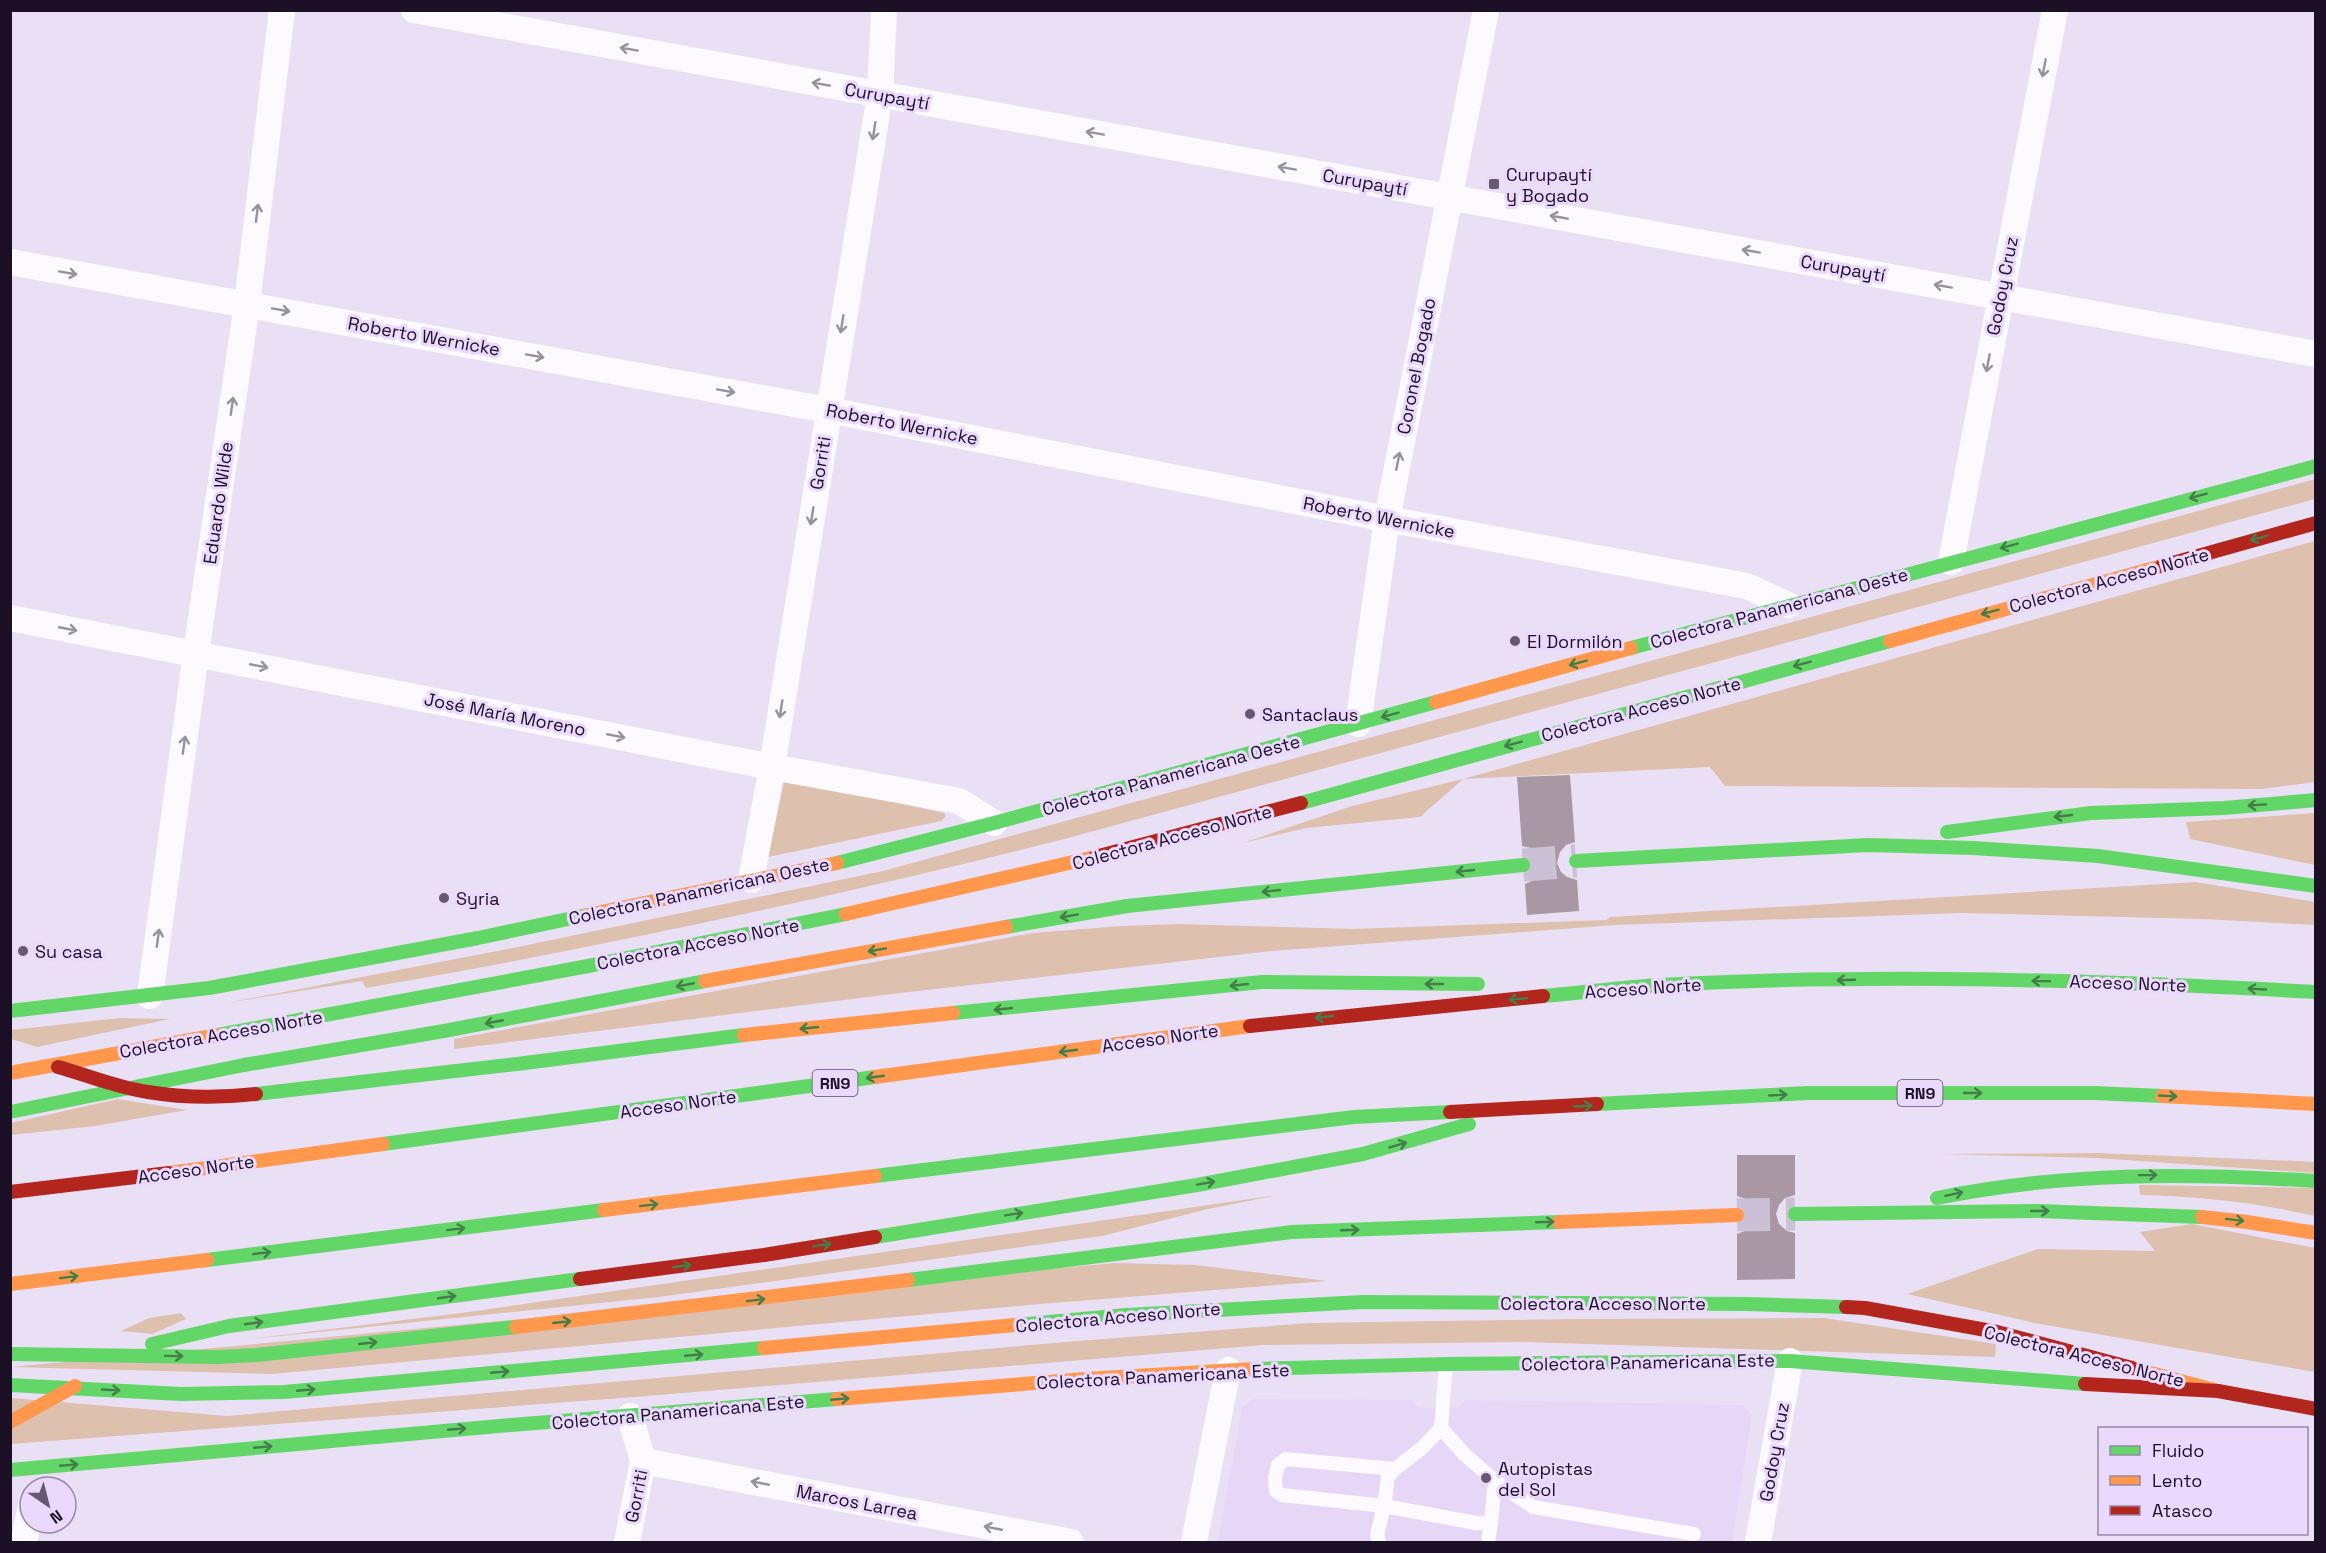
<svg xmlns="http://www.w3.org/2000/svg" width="2326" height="1553" font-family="'Space Grotesk',sans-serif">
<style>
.built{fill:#e6d7f7}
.green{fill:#dec0ae}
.building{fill:#a998a4}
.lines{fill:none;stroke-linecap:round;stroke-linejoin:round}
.highway-tunnel{stroke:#cbc1d6;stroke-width:33;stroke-dasharray:33 16;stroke-linecap:butt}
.lane{stroke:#fcfafe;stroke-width:14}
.street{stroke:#fcfafe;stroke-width:26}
.fast{stroke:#63d668;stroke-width:14}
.slow{stroke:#ff974d;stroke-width:14}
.jam{stroke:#b3261e;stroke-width:14}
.oneway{stroke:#97919d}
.oneway2{stroke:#437d4a}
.poi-dot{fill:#64596e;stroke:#ead8fd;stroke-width:2}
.labels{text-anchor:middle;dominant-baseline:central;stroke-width:6;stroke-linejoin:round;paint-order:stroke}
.shield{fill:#ead8fd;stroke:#5a4c66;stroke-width:1.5}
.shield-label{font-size:16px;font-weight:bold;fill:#1c1026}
.street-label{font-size:18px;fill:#1c1026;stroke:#ead8fd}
.poi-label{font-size:18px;fill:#1c1026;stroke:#ead8fd;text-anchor:start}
</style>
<rect width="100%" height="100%" fill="#eae0f5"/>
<polygon class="built" points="1254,1399 1412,1400 1419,1408 1458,1407 1466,1400 1742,1405 1752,1415 1732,1542 1219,1542 1218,1541 1242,1407"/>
<g class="green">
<path d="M2315 479V499L1057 841C829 898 598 948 366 988L362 981 226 1003 513 948 883 871Z"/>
<polygon points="2315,541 2315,782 2262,789 1725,786 1710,767 1463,779 1420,817 1306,828 1243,843 1352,806 1463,779"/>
<polygon points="785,778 944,813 946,816 941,821 768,857"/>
<polygon points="2315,813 2315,865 2190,839 2186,822"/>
<polygon points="2196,882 2315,902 2315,925 2202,919 1963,913 1615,925 1272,951 900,993 454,1049 454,1039 1033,933 1121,926 1180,924 1353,929 1606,920 1610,917"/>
<polygon points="120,1018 170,1019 37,1047 11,1039 11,1030"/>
<polygon points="118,1099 187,1110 95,1126 11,1135 11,1123"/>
<polygon points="2099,1153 2297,1161 2315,1162 2315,1173 2096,1158 1943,1154"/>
<path d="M2139 1185 2315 1188V1216C2258 1203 2199 1196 2140 1195Z"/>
<polygon points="1278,1195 1208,1209 1102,1236 659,1297 242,1340 469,1312"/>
<polygon points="2192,1224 2315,1248 2315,1372 2040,1324 1907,1294 2038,1249 2155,1251 2140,1232"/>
<polygon points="1114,1263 1195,1265 1327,1281 1040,1304 272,1374 11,1367"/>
<polygon points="181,1313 186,1319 152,1334 121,1331 149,1318"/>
<polygon points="1824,1318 1996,1344 1995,1357 1521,1342 1263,1345 635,1397 11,1444 11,1398 227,1416 1065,1342 1309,1323 1578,1319"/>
</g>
<g class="building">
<polygon points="1570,775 1575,842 1566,845 1560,852 1557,863 1561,872 1567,877 1577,880 1579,911 1527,915 1525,884 1534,880 1540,872 1542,864 1538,854 1531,848 1522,846 1517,777"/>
<polygon points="1737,1155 1795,1155 1795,1195 1785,1198 1779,1205 1776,1214 1779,1224 1787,1231 1795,1233 1795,1279 1737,1280 1737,1234 1747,1230 1753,1224 1756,1215 1752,1205 1746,1199 1737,1196"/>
</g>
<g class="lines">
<g class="highway-tunnel">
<polyline points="1523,865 1576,861"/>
<polyline points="1737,1215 1795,1214"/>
</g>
<g class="lane">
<polyline points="1441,1428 1464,1454 1495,1481 1533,1507 1694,1534"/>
<polyline points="1395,1469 1388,1477 1384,1506 1476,1523 1491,1523 1495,1481"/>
<polyline points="1379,1542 1377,1535 1384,1506 1282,1495 1276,1491 1275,1478 1278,1465 1286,1459 1395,1469 1422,1448 1441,1428 1446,1364"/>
<polyline points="1488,1542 1491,1523"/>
</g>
<g class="street">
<polyline points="414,10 2316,354"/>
<polyline points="10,262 828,410 1387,519 1747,586 1788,605"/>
<polyline points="1951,562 2055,10"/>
<polyline points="10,618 772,767 959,801 994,823"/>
<polyline points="1358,724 1387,519 1486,10"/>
<polyline points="751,880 772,767 880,94 884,10"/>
<polyline points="150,996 196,653 247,304 282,10"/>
<polyline points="643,1461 1071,1542"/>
<polyline points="24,1542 30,1510"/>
<polyline points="627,1542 643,1461 630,1416"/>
<polyline points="1194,1542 1228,1370"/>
<polyline points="1758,1542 1790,1361"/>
</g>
<g class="fast">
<polyline points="1631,648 2316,466"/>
<polyline points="1301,803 1890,641"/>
<polyline points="1947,832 2091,813 2224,808 2316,800"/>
<polyline points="1576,861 1868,845 1973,848 2098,856 2316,886"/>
<polyline points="837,863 994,823 1436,702"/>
<polyline points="1006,927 1127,906 1523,865"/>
<path d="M1543 996C1582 993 1622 987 1661 985 1879 973 2098 980 2316 992"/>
<polyline points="10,1011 209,988 478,938 587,915"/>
<polyline points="953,1013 1262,982 1478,984"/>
<polyline points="218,1035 588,966 846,914"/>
<polyline points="256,1094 517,1064 744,1035"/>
<polyline points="1597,1104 1809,1093 2094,1093 2162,1096"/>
<polyline points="10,1112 244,1065 444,1031 705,981"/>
<polyline points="383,1144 875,1077"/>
<polyline points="875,1176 1354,1117 1450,1112"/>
<path d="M1937 1198C2066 1172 2185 1173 2316 1181"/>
<polyline points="1795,1214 2038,1211 2202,1217"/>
<polyline points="875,1237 1197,1185 1363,1154 1469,1124"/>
<polyline points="207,1260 604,1210"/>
<polyline points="908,1280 1292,1232 1559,1222"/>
<polyline points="1015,1325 1126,1315 1362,1302 1747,1304 1846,1307"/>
<polyline points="152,1344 229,1326 580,1279"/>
<polyline points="10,1354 218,1357 257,1355 516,1327"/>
<polyline points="1254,1369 1446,1364 1790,1361 2085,1384"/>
<polyline points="10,1385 181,1394 284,1392 764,1348"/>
<polyline points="10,1470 511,1425 837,1399"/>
</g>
<g class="slow">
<polyline points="1890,641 2162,566"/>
<polyline points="1436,702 1631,648"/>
<polyline points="846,914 1095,857"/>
<polyline points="587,915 837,863"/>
<polyline points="705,981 1006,927"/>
<polyline points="744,1035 953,1013"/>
<polyline points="10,1073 218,1035"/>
<polyline points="875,1077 1250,1026"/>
<polyline points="2162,1096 2316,1104"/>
<polyline points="169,1173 383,1144"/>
<polyline points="604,1210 875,1176"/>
<polyline points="2202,1217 2247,1222 2316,1233"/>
<polyline points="1559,1222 1737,1215"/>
<polyline points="10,1284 207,1260"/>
<polyline points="516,1327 908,1280"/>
<polyline points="764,1348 1015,1325"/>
<polyline points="2132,1368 2218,1391"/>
<polyline points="837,1399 1085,1379 1254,1369"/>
<polyline points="10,1422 75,1386"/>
</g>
<g class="jam">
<polyline points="2162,566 2316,523"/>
<polyline points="1095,857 1301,803"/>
<polyline points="1250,1026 1543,996"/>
<path d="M58 1067C87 1075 118 1088 148 1092 184 1098 220 1098 256 1094"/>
<polyline points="1450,1112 1597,1104"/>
<polyline points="10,1192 169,1173"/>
<polyline points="580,1279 764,1255 875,1237"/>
<polyline points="1846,1307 1865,1308 1997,1332 2132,1368"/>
<polyline points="2085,1384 2218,1391 2316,1409"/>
</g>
</g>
<defs><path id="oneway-shaft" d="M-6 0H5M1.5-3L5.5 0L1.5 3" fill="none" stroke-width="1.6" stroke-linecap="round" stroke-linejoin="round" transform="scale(1.5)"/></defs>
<g class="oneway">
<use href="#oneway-shaft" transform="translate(629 49) rotate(-170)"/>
<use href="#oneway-shaft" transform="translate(2044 68) rotate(101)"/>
<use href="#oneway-shaft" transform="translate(821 84) rotate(-170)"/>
<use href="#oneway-shaft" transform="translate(874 131) rotate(99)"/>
<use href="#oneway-shaft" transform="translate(1095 133) rotate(-170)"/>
<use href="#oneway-shaft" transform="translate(1287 168) rotate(-170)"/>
<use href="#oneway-shaft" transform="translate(257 213) rotate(-83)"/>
<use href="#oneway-shaft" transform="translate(1559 217) rotate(-170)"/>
<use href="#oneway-shaft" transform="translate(1751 251) rotate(-170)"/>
<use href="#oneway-shaft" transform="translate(68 273) rotate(10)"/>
<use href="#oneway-shaft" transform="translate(1943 286) rotate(-170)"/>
<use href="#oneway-shaft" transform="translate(281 310) rotate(10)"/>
<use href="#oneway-shaft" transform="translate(842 324) rotate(99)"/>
<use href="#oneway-shaft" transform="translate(535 356) rotate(10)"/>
<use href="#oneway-shaft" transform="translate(1988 363) rotate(101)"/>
<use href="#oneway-shaft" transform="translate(726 391) rotate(10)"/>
<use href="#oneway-shaft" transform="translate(232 406) rotate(-82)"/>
<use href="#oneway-shaft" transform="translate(1398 461) rotate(-79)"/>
<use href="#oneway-shaft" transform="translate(812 516) rotate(99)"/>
<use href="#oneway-shaft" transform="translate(68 629) rotate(11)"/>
<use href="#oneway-shaft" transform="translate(259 666) rotate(11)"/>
<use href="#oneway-shaft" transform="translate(781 709) rotate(99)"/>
<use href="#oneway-shaft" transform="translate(616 736) rotate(11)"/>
<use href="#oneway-shaft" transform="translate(184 745) rotate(-82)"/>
<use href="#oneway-shaft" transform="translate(158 938) rotate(-82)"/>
<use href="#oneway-shaft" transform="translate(760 1483) rotate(-169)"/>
<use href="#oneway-shaft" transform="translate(993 1528) rotate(-169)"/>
</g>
<g class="oneway2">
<use href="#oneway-shaft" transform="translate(2198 496) rotate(165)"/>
<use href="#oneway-shaft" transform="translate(2259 538) rotate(165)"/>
<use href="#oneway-shaft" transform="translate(2009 546) rotate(165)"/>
<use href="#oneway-shaft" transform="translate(1990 612) rotate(165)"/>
<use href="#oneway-shaft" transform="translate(1578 663) rotate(165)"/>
<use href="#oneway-shaft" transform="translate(1802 664) rotate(165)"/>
<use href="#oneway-shaft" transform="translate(1390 715) rotate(165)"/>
<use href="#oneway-shaft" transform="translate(1513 744) rotate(165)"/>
<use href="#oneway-shaft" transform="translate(2257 805) rotate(176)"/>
<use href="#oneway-shaft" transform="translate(2063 816) rotate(174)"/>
<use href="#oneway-shaft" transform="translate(1465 871) rotate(174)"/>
<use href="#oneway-shaft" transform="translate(1271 891) rotate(174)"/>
<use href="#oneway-shaft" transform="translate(1069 916) rotate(170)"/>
<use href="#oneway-shaft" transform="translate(877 950) rotate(170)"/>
<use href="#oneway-shaft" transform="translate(1846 980) rotate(178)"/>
<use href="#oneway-shaft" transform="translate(2041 981) rotate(-179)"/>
<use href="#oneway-shaft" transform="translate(1434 984) rotate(-180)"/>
<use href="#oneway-shaft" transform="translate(685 985) rotate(169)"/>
<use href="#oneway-shaft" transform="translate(1239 985) rotate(174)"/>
<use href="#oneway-shaft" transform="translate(2257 989) rotate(-177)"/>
<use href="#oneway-shaft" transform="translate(1518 999) rotate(175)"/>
<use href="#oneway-shaft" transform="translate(1003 1009) rotate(174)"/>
<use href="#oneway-shaft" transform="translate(1324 1017) rotate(174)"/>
<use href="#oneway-shaft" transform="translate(494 1022) rotate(169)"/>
<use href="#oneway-shaft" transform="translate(809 1028) rotate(174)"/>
<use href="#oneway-shaft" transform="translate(1068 1051) rotate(172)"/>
<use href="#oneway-shaft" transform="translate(875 1077) rotate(172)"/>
<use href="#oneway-shaft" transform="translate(1973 1093)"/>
<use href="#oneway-shaft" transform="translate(1778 1095) rotate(-3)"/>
<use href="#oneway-shaft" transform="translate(2168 1096) rotate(3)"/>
<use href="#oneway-shaft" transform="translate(1583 1106) rotate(-3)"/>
<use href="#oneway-shaft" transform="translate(1398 1145) rotate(-16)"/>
<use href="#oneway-shaft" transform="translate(2148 1175) rotate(-1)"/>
<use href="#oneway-shaft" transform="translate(1206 1183) rotate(-10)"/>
<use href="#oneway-shaft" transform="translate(1954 1194) rotate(-12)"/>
<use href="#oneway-shaft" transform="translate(649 1205) rotate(-7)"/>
<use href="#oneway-shaft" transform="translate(2040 1211)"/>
<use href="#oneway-shaft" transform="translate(1014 1214) rotate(-9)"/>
<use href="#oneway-shaft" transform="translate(2235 1220) rotate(7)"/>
<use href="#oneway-shaft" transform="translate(1545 1222) rotate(-2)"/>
<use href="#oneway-shaft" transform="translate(456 1229) rotate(-7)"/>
<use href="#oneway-shaft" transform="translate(1350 1230) rotate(-2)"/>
<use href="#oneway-shaft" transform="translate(822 1245) rotate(-9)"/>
<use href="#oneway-shaft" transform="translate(262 1253) rotate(-7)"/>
<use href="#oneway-shaft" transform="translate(682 1266) rotate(-8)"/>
<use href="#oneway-shaft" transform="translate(69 1277) rotate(-7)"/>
<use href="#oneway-shaft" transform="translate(447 1297) rotate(-8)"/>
<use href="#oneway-shaft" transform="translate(756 1300) rotate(-7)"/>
<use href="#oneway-shaft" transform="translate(562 1322) rotate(-6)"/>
<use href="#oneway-shaft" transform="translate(254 1323) rotate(-8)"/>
<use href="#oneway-shaft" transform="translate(368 1343) rotate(-6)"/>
<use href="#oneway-shaft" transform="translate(694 1355) rotate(-5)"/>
<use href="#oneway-shaft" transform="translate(174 1356) rotate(1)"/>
<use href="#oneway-shaft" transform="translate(500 1372) rotate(-5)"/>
<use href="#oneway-shaft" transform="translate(111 1390) rotate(3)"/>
<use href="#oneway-shaft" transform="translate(306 1390) rotate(-5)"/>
<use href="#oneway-shaft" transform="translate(840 1399) rotate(-5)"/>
<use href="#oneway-shaft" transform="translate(457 1429) rotate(-5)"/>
<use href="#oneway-shaft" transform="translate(263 1447) rotate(-5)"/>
<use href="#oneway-shaft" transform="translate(69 1465) rotate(-5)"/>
</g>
<g class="poi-dot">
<rect x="1488" y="178" width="12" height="12" rx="3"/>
<circle cx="1515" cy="641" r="6"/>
<circle cx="1250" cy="714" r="6"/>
<circle cx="444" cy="898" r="6"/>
<circle cx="23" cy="951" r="6"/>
<circle cx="1486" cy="1478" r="6"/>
</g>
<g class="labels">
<g class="shield">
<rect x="812.5" y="1070" width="45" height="26" rx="4.5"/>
<rect x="1897.5" y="1080" width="45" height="26" rx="4.5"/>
</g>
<g class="shield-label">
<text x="835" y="1083">RN9</text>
<text x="1920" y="1093">RN9</text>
</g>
<g class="street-label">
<text transform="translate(887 96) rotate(10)">Curupaytí</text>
<text transform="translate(1365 182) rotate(10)">Curupaytí</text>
<text transform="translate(1843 268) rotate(10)">Curupaytí</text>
<text transform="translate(2002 286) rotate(-79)">Godoy Cruz</text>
<text transform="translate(424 336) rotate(10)">Roberto Wernicke</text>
<text transform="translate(1416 366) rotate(-79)">Coronel Bogado</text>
<text transform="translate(902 424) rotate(11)">Roberto Wernicke</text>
<text transform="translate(820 463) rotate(-81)">Gorriti</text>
<text transform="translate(218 503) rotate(-82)">Eduardo Wilde</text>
<text transform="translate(1379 517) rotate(11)">Roberto Wernicke</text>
<text transform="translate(2109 580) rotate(-15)">Colectora Acceso Norte</text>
<text transform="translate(1779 608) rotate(-15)">Colectora Panamericana Oeste</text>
<text transform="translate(1641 709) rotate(-15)">Colectora Acceso Norte</text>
<text transform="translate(505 714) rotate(11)">José María Moreno</text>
<text transform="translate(1171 775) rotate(-15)">Colectora Panamericana Oeste</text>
<text transform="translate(1172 837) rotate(-15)">Colectora Acceso Norte</text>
<text transform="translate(699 891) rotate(-12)">Colectora Panamericana Oeste</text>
<text transform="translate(698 944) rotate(-11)">Colectora Acceso Norte</text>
<text transform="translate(2128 983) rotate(2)">Acceso Norte</text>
<text transform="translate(1643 988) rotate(-4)">Acceso Norte</text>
<text transform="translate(221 1034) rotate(-10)">Colectora Acceso Norte</text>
<text transform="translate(1160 1038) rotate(-8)">Acceso Norte</text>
<text transform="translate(678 1104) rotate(-8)">Acceso Norte</text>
<text transform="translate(196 1169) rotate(-8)">Acceso Norte</text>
<text x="1603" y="1303">Colectora Acceso Norte</text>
<text transform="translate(1118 1317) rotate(-5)">Colectora Acceso Norte</text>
<text transform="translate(2084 1356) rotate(14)">Colectora Acceso Norte</text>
<text transform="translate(1648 1362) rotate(-1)">Colectora Panamericana Este</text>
<text transform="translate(1163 1376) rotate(-3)">Colectora Panamericana Este</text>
<text transform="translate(678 1412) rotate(-5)">Colectora Panamericana Este</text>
<text transform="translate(1774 1452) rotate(-80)">Godoy Cruz</text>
<text transform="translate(636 1496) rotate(-79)">Gorriti</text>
<text transform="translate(857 1502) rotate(11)">Marcos Larrea</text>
</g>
<g class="poi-label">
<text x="1506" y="174">Curupaytí<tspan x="1506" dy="21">y Bogado</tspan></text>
<text x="1527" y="641">El Dormilón</text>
<text x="1262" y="714">Santaclaus</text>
<text x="456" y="898">Syria</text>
<text x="35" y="951">Su casa</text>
<text x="1498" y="1468">Autopistas<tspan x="1498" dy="21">del Sol</tspan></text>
</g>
</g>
<rect width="2326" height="1553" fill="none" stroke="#1c1026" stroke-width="24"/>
<rect x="2098" y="1427" width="210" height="108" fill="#ead8fd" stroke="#9888a7" stroke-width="1.5"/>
<rect x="2110" y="1446" width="30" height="9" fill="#63d668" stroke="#9888a7" stroke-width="1.5"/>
<text x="2152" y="1457" font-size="18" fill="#1c1026">Fluido</text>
<rect x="2110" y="1476" width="30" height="9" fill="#ff974d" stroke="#9888a7" stroke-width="1.5"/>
<text x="2152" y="1487" font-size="18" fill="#1c1026">Lento</text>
<rect x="2110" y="1506" width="30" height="9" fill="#b3261e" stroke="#9888a7" stroke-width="1.5"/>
<text x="2152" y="1517" font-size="18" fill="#1c1026">Atasco</text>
<g transform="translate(48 1505) rotate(145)"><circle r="28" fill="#ead8fd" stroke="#9888a7" stroke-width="1.5"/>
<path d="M0-4.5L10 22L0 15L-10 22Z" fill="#64596e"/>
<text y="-9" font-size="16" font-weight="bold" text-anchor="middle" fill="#1c1026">N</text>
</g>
</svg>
